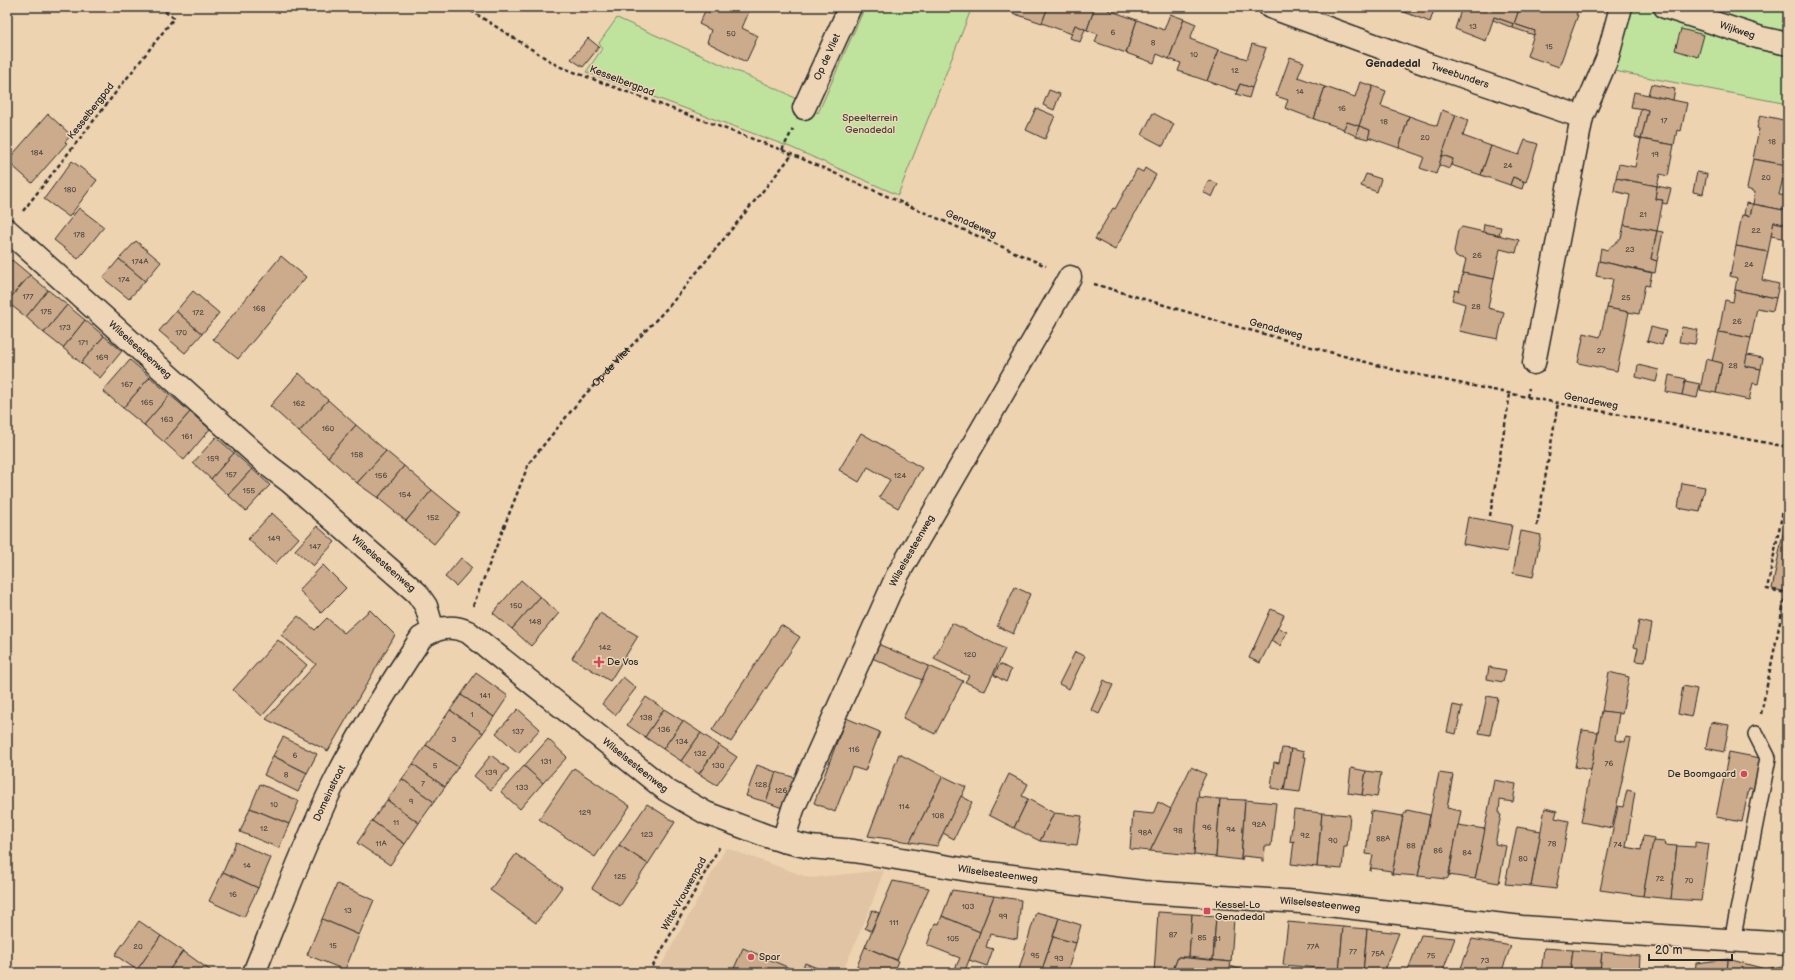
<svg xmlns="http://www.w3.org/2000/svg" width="1795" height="980" font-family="'Balsamiq Sans',sans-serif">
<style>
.built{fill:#e0c4a4}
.green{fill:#bfe39d;stroke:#758764}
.building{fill:#cbab8b;stroke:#2b2b2b}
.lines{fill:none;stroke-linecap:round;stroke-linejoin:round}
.lane-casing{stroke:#2b2b2b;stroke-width:18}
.street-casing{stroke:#2b2b2b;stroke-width:25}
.secondary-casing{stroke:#2b2b2b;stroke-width:25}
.path{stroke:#2b2b2b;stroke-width:2.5;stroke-dasharray:4 3;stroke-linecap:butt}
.lane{stroke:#edd5b5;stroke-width:15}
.street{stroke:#edd5b5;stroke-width:22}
.secondary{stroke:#edd5b5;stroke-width:22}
.poi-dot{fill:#d1495b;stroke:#edd5b5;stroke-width:1.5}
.labels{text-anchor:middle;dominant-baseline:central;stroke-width:3;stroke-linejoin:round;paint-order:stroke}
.number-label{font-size:8px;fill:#534b43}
.street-label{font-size:10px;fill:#2b2b2b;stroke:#edd5b5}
.park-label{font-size:10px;fill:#41473c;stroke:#edd5b5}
.poi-label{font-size:10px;fill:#2b2b2b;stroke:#edd5b5;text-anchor:start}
.neighbourhood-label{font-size:11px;font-weight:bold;fill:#2b2b2b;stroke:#edd5b5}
</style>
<rect width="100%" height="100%" fill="#eed3b1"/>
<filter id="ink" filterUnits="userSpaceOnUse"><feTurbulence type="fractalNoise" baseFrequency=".025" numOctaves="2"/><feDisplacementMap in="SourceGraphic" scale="8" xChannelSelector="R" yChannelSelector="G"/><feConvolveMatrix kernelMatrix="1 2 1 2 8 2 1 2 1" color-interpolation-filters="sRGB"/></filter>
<g filter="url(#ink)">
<polygon class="built" points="726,848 810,878 884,870 869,911 842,973 657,973"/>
<g class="green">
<polygon points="865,7 972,7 898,195 790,147 586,72 602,49 599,43 617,18 786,93 818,113"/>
<polygon points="1631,7 1788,7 1788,104 1614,71"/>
</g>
<g class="building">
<polygon points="715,7 751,7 742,28 758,36 746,62 707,42 711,30 699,24 705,11 712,13"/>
<polygon points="1014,7 1048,7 1042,23 1012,13"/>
<polygon points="1048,7 1095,7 1087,30 1075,25 1072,34 1042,23"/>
<polygon points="1095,7 1109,7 1108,10 1137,20 1126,53 1095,42 1098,34 1087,30"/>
<polygon points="1400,7 1435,7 1430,22 1399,10"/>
<polygon points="1462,7 1520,7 1514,24 1494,17 1486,41 1455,29"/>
<polygon points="1520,7 1579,7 1576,15 1578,15 1559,67 1527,56 1535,31 1514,24"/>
<polygon points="1170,14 1184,19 1169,59 1157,54 1154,63 1126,53 1137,20 1164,30"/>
<polygon points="1494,17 1514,24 1513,28 1493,20"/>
<polygon points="1184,19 1196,24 1190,39 1219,50 1207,81 1178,71 1181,63 1169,59"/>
<polygon points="1514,24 1535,31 1534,35 1513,28"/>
<polygon points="1075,25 1085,29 1080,42 1070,38"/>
<polygon points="1681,29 1704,35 1698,57 1675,50"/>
<polygon points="588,38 599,47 583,67 571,59"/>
<polygon points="1252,44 1266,48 1252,88 1240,84 1237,91 1207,81 1219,50 1247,59"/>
<polygon points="1290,57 1304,62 1298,77 1325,87 1314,119 1285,108 1288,100 1276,96"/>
<polygon points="1360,82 1373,86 1359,126 1347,122 1344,129 1314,119 1325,87 1355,97"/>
<polygon points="1240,84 1252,88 1249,98 1236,94"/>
<polygon points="1651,84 1675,89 1673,100 1648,95"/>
<polygon points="1373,86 1386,91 1381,106 1409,116 1399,148 1368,137 1370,130 1359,126"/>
<polygon points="1049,90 1060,94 1054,110 1043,105"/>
<polygon points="1634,92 1687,103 1681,131 1677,130 1674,145 1641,139 1648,110 1631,107"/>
<polygon points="1036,108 1055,116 1045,139 1026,130"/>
<polygon points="1641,108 1648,110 1641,139 1635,137"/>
<polygon points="1442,110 1456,115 1436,174 1420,168 1424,157 1399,148 1409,116 1437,126"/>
<polygon points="1153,113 1174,124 1163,146 1142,135"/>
<polygon points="48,114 71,135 65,142 67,143 32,183 7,161"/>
<polygon points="1456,115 1468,120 1463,136 1491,146 1481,175 1451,165 1453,159 1442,155"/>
<polygon points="1760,115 1788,121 1788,154 1786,165 1753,159 1759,129 1757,128"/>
<polygon points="1347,122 1359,126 1356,136 1343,130"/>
<polygon points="1359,126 1370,130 1368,139 1356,136"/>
<polygon points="1641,139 1674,145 1668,176 1660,174 1657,186 1616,178 1619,164 1635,167"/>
<polygon points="1525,140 1538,144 1526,182 1513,177 1510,185 1481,175 1491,146 1519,155"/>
<polygon points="1442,155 1453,159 1449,169 1439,165"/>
<polygon points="1753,159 1786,165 1779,195 1788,196 1788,211 1753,204 1755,192 1747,189"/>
<polygon points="72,161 97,180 69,217 44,199"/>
<polygon points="1145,168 1156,175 1115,250 1095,239 1113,208 1115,209 1137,169 1143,172"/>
<polygon points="1697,172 1707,174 1703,194 1693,192"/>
<polygon points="1366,174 1381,179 1377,192 1361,186"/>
<polygon points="1513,177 1524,182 1522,189 1510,185"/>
<polygon points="1616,178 1657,186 1655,199 1663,200 1657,231 1624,225 1630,195 1614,191"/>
<polygon points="1209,180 1218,184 1212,197 1203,192"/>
<polygon points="1657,186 1671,189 1667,204 1662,203 1663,200 1655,199"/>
<polygon points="1746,203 1753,204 1750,216 1744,215"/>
<polygon points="1753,204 1788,211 1788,225 1774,222 1768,252 1736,246 1742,215 1750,216"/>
<polygon points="79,208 104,227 78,259 54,240"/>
<polygon points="1774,222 1788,225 1787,239 1771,236"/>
<polygon points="1484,224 1501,227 1499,235 1483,232"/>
<polygon points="1624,225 1657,231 1651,259 1657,261 1655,273 1599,261 1601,248 1607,250 1621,238"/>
<polygon points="1462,227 1519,240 1516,253 1500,249 1494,279 1463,273 1466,259 1456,257 1454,252 1458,230"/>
<polygon points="1657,231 1663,232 1657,261 1651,259"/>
<polygon points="136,241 161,262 145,281 119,259"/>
<polygon points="1736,246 1768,252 1762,280 1779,284 1776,298 1735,290 1737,278 1730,276"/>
<polygon points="281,256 306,277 238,359 213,339"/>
<polygon points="119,259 145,281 129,299 103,278"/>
<polygon points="12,260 30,275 7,302 7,265"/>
<polygon points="1599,261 1652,273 1649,286 1645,285 1639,314 1607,308 1613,279 1596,276"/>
<polygon points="1463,273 1494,279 1488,308 1504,312 1498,339 1459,331 1465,304 1452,300 1455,290 1459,291"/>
<polygon points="30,275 48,290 26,317 7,302"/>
<polygon points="48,290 67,305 44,333 26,317"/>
<polygon points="1735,290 1776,298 1773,311 1757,308 1751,338 1719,332 1725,300 1733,302"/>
<polygon points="193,291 219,313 202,334 176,311"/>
<polygon points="67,305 85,320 63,348 44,333"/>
<polygon points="1607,308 1629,312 1617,371 1578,363 1584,333 1600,337"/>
<polygon points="176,311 202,334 185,353 159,331"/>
<polygon points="85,320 104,336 81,363 63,348"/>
<polygon points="1651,327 1666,331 1662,345 1647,341"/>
<polygon points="1682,327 1698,330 1695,344 1679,342"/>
<polygon points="1719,332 1751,338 1745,366 1761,369 1758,384 1753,383 1749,400 1716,393 1722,363 1712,361"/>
<polygon points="104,336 122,351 100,378 81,363"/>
<polygon points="1747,355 1763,358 1761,369 1745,366"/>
<polygon points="1706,359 1722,363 1716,393 1700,390"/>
<polygon points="130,360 150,377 123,408 103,391"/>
<polygon points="1638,365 1659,370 1656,382 1636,377"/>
<polygon points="299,373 328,400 299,432 270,406"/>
<polygon points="1669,375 1686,379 1682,395 1666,392"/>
<polygon points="150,377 170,395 144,425 123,408"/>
<polygon points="1685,381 1700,384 1697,398 1682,395"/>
<polygon points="170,395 190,412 164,442 144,425"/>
<polygon points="328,400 356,425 328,457 299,432"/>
<polygon points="190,412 210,429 184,460 164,442"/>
<polygon points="356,425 386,451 357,483 328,457"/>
<polygon points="861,433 922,468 898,508 879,497 890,480 868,467 859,482 839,470"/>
<polygon points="216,437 234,453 211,479 193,463"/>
<polygon points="386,451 404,466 378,498 357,483"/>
<polygon points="234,453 252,469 228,495 211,479"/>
<polygon points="404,466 432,490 406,521 378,498"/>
<polygon points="252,469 270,485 246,511 228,495"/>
<polygon points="1682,483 1705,487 1700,512 1678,508"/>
<polygon points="432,490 460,513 434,544 406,521"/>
<polygon points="1788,508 1788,592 1772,589"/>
<polygon points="272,513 299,538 275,564 248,539"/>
<polygon points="1468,517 1512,525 1507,552 1463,544"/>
<polygon points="317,526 335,542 313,566 295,550"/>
<polygon points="1521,531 1541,535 1533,577 1513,573"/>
<polygon points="461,558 472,568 456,586 445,577"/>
<polygon points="323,565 346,588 321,613 299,590"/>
<polygon points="521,580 540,597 512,629 493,613"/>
<polygon points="1015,587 1030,594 1013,634 997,626"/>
<polygon points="540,597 559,613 531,646 512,629"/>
<polygon points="1271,609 1284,615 1260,663 1249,658"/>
<polygon points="370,610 395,635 328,751 266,719 316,664 281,635 298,616 315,630 327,618 344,633"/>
<polygon points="600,613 638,636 610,681 572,658"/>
<polygon points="1639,621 1652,624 1645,662 1635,661 1638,648 1634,647"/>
<polygon points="952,623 1005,649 985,691 965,682 969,676 934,659"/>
<polygon points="781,625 800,637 731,742 712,730"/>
<polygon points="1278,628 1287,632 1280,646 1271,641"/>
<polygon points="278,640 307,665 262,716 233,690"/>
<polygon points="878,644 929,666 922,680 872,658"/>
<polygon points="1075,652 1085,656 1069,689 1059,684"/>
<polygon points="1000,664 1011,670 1006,682 994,675"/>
<polygon points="929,666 963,681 935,734 903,718"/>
<polygon points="1489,667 1506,670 1503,682 1487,679"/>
<polygon points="1609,672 1629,677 1622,714 1602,711"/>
<polygon points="476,673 508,696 494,717 461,695"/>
<polygon points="623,677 636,688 615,715 602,704"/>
<polygon points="1104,680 1113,685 1099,714 1091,710"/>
<polygon points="1683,686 1697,689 1691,717 1678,714"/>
<polygon points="461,695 494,717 483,733 450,710"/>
<polygon points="1487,696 1498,698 1490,735 1479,733"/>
<polygon points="646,697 664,709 645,737 627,725"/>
<polygon points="1453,705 1462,707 1456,734 1447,732"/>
<polygon points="518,709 540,729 518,753 496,733"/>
<polygon points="664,709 683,721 663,749 645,737"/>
<polygon points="450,710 483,733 458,767 426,745"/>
<polygon points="1602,711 1619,713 1615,740 1625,742 1626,737 1631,738 1612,828 1581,822"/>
<polygon points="846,718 880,732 865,771 852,767 835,812 814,803"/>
<polygon points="683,721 701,733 681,761 663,749"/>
<polygon points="1711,722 1729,725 1724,752 1706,748"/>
<polygon points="1582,730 1598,732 1591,770 1575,767"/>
<polygon points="701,733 719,745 699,774 681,761"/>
<polygon points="283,737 317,754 307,773 273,756"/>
<polygon points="548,739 567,757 543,783 524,766"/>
<polygon points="426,745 458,767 445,787 413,764"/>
<polygon points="719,745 737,757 717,785 699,774"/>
<polygon points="1282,748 1291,749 1284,790 1271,788 1274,762 1279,763"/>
<polygon points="1291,749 1304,752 1303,757 1306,757 1300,792 1284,790"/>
<polygon points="1729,752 1765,759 1759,791 1749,788 1742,822 1716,817"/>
<polygon points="899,754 943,776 910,842 868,836"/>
<polygon points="491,755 509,769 491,790 474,776"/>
<polygon points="273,756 307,773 298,792 264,775"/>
<polygon points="413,764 445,787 434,802 402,779"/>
<polygon points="757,765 776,772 766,802 746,796"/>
<polygon points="524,766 543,783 520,809 501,792"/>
<polygon points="1191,767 1206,774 1199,788 1194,855 1150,851"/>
<polygon points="574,768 630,806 595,857 539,819"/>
<polygon points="1351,768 1366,771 1362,795 1348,793"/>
<polygon points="1366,771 1381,773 1377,797 1362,795"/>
<polygon points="776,772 796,778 785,809 766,802"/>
<polygon points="1439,773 1453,775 1447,808 1461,811 1448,878 1446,879 1418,876"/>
<polygon points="1009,774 1028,784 1022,796 1028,799 1014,828 989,815"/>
<polygon points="943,776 966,787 937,846 910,842"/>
<polygon points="402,779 434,802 419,823 387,800"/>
<polygon points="1494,780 1516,784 1513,802 1500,800 1499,814 1501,815 1495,844 1506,846 1499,883 1475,879"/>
<polygon points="260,784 299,801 289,824 250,808"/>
<polygon points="1627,790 1635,792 1626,847 1641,850 1643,836 1654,838 1643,896 1600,890 1618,806 1623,807"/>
<polygon points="961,796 972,802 954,839 943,833"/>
<polygon points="1198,797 1220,799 1216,857 1194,855"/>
<polygon points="1028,799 1054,813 1040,841 1014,828"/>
<polygon points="1220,799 1245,800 1241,860 1216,857"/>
<polygon points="387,800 419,823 405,844 372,821"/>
<polygon points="1245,800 1276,803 1271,846 1265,846 1264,862 1262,861 1262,858 1243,856 1242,860 1241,860"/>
<polygon points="1158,802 1171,809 1150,851 1130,849 1133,812 1153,814"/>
<polygon points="647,804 675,822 648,864 619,845"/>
<polygon points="250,808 289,824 279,848 240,832"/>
<polygon points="1545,808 1557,811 1555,818 1569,821 1556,889 1531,886"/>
<polygon points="1294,810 1322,813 1317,867 1291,864 1294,841 1290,842"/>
<polygon points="1407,810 1430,815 1418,876 1392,874 1403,816"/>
<polygon points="1371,811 1403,816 1392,874 1391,874 1391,871 1371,868 1371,871 1370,871 1373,855 1366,854"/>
<polygon points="1054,813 1082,816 1077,845 1040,841"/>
<polygon points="1322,813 1350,815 1347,847 1344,847 1342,869 1317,867"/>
<polygon points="372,821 405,844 390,865 357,843"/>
<polygon points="1458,825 1485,829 1475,879 1449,875"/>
<polygon points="1517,827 1541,831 1531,886 1505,884"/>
<polygon points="1653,841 1665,842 1664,845 1677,846 1671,899 1643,896"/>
<polygon points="236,842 271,858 258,888 223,872"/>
<polygon points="1695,842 1709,844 1701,901 1671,899 1677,846 1695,847"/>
<polygon points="619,845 648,864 620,906 592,888"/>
<polygon points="516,854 562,887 536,923 490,890"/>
<polygon points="223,872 258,888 244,917 209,901"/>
<polygon points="893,881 929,888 897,960 865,947"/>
<polygon points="337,884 374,900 359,935 322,919"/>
<polygon points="952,890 994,896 980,932 942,916"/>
<polygon points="994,896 1021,900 1017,939 990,934 986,947 993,949 987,966 969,960"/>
<polygon points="872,910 879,913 871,931 865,928"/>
<polygon points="1036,912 1059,918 1041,973 1018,973"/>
<polygon points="1158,912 1192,914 1189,957 1178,957 1172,973 1154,973"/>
<polygon points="1192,914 1216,916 1213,960 1189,957"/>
<polygon points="942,916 980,932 964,973 953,973 960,958 927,945 935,923 939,924"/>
<polygon points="1216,916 1234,918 1231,962 1213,960"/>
<polygon points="1059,918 1081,925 1076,943 1053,937"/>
<polygon points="322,919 359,935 345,970 307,955"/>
<polygon points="139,921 161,936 137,970 115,955"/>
<polygon points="1288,922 1343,927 1339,973 1331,973 1331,969 1283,965"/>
<polygon points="1343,927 1367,929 1363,973 1339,973"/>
<polygon points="1367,929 1399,933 1383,973 1363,973"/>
<polygon points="1421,935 1455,938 1442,973 1407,973"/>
<polygon points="161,936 183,951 167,973 141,973 137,970"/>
<polygon points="1053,937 1076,943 1067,973 1041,973"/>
<polygon points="1472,939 1511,946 1501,973 1459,973"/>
<polygon points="865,947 898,961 893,973 854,973"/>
<polygon points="743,948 801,973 732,973"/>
<polygon points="1544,948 1573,950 1570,973 1541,973"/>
<polygon points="1573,950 1602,952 1600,973 1570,973"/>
<polygon points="183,951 204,966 200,973 167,973"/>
<polygon points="1602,952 1640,956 1639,973 1600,973"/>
<polygon points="1178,957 1231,962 1230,966 1251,973 1172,973"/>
<polygon points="1728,959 1765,969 1764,973 1727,973"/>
<polygon points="1728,959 1727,973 1695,973 1696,963"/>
<polygon points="805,963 824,971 823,973 801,973"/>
<polygon points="1788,965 1788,973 1764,973 1765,969"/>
<polygon points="204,966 214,973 200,973"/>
</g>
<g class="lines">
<defs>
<polyline id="lane" points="1732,941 1768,758 1756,734"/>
<g id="street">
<path id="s2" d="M1270 7 1429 65 1582 117 1607 59 1621 7"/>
<path id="s3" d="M1665 7 1761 38 1788 44"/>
<path id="s4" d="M804 108 850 7"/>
<path id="s5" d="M7 230 269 466 290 482 417 593 426 606 433 630"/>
<polyline points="1534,363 1582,117"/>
<path id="s6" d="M783 841 793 809 897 576 1070 277"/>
</g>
<g id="secondary">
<path id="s7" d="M254 973C279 911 303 848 332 787 357 736 389 686 421 638 436 628 451 624 468 632L666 790 706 813 767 836 783 841 810 847 854 851 980 872 1143 892 1301 902 1522 927 1788 944"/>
</g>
</defs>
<use href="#lane" class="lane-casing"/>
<use href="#street" class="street-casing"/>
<use href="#secondary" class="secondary-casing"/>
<g class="path">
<polyline points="465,7 558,66 782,150 1046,266"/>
<polyline points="782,150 793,129"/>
<polyline points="23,211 174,18 158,7"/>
<polyline points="1094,284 1224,323 1395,370 1527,397 1788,447"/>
<polyline points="1527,397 1529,388"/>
<polyline points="1490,516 1510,394"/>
<polyline points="1537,526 1558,403"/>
<path id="s1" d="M473 606 529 463 580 400 671 304 792 155"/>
<polyline points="1761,714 1786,593 1767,589 1788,486"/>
<polyline points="649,973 720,846"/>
</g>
<use href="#lane" class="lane"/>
<use href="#street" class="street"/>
<use href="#secondary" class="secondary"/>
</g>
</g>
<g class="poi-dot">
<path d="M597 656h4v4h4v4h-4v4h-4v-4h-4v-4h4z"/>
<circle cx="1744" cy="774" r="4"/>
<rect x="1203" y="907" width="8" height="8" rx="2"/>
<circle cx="751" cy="957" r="4"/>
</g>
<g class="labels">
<g class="number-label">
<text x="1473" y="26">13</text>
<text x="1113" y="32">6</text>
<text x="731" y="33">50</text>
<text x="1153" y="42">8</text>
<text x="1549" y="46">15</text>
<text x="1194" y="54">10</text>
<text x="1235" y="70">12</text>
<text x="1300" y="91">14</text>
<text x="1342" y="108">16</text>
<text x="1664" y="120">17</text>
<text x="1384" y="121">18</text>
<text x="1425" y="137">20</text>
<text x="1772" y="141">18</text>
<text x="37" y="152">184</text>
<text x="1655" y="154">19</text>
<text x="1508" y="165">24</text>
<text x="1766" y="177">20</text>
<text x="70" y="189">180</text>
<text x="1643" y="214">21</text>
<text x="1756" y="230">22</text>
<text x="79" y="234">178</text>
<text x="1630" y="249">23</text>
<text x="1477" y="255">26</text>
<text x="140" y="261">174A</text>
<text x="1749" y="264">24</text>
<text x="124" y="279">174</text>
<text x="28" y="296">177</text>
<text x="1626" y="297">25</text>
<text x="1476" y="306">28</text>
<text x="259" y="308">168</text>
<text x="46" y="311">175</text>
<text x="198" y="312">172</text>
<text x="1737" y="321">26</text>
<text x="65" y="327">173</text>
<text x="181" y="332">170</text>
<text x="83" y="342">171</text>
<text x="1601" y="350">27</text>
<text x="102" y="357">169</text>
<text x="1733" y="365">28</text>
<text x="127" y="384">167</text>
<text x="147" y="402">165</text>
<text x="299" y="403">162</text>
<text x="167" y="419">163</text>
<text x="328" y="428">160</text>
<text x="187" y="436">161</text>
<text x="357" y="454">158</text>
<text x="213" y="458">159</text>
<text x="231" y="474">157</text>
<text x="381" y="475">156</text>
<text x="900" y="475">124</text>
<text x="249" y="490">155</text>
<text x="405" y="494">154</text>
<text x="433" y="517">152</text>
<text x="274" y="538">149</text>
<text x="315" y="546">147</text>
<text x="516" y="605">150</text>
<text x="535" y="621">148</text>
<text x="605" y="647">142</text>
<text x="970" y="654">120</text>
<text x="485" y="695">141</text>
<text x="472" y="714">1</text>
<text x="646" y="717">138</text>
<text x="664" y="729">136</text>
<text x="518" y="731">137</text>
<text x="454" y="739">3</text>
<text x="682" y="741">134</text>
<text x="854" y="749">116</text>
<text x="700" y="753">132</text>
<text x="295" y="755">6</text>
<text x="546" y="761">131</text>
<text x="1609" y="763">76</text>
<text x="435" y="765">5</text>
<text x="718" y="765">130</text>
<text x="491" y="772">139</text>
<text x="286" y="774">8</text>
<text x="423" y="783">7</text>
<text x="761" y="784">128</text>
<text x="522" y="787">133</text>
<text x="781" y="790">126</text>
<text x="411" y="801">9</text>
<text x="274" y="804">10</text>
<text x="904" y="806">114</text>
<text x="585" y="812">129</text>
<text x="938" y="815">108</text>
<text x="396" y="822">11</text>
<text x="1259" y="824">92A</text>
<text x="1207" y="827">96</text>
<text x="264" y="828">12</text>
<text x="1231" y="829">94</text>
<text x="1178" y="830">98</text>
<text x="1145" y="832">98A</text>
<text x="647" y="834">123</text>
<text x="1305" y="835">92</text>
<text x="1383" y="838">88A</text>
<text x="1333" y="840">90</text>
<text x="381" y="843">11A</text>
<text x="1552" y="843">78</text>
<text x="1618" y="844">74</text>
<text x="1411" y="845">88</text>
<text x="1438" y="850">86</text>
<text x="1467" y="852">84</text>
<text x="1523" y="858">80</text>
<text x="247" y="865">14</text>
<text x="620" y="876">125</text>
<text x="1660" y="878">72</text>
<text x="1689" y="880">70</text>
<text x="233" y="894">16</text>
<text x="968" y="906">103</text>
<text x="348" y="910">13</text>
<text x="1003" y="916">99</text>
<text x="894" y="922">111</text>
<text x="1173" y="934">87</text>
<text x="1202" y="937">85</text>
<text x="953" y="938">105</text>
<text x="1217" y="938">81</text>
<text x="333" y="945">15</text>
<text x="138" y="946">20</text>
<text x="1313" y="946">77A</text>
<text x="1353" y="951">77</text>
<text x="1378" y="953">75A</text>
<text x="1035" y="955">95</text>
<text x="1431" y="955">75</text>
<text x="1059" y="958">93</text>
<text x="1485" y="960">73</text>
</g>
<g class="street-label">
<text stroke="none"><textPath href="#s3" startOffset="76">Wijkweg</textPath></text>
<text stroke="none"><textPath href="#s4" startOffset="56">Op de Vliet</textPath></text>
<text stroke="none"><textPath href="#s2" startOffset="202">Tweebunders</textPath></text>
<text transform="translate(622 81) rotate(21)">Kesselbergpad</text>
<text transform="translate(91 111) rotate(-52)">Kesselbergpad</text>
<text transform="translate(971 224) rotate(24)">Genadeweg</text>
<text transform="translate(1276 329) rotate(15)">Genadeweg</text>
<text stroke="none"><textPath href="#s5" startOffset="179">Wilselsesteenweg</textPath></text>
<text stroke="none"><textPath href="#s1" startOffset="280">Op de Vliet</textPath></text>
<text transform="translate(1591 401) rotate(11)">Genadeweg</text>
<text stroke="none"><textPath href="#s6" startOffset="318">Wilselsesteenweg</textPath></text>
<text stroke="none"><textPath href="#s5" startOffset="503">Wilselsesteenweg</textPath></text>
<text stroke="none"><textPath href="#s7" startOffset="639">Wilselsesteenweg</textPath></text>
<text stroke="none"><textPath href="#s7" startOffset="195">Domeinstraat</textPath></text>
<text stroke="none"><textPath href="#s7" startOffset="1024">Wilselsesteenweg</textPath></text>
<text transform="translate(684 894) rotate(-61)">Witte-Vrouwenpad</text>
<text stroke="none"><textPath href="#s7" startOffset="1348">Wilselsesteenweg</textPath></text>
</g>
<g class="park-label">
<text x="870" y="118">Speelterrein<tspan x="870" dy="12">Genadedal</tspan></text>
</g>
<g class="poi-label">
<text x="607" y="662">De Vos</text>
<text x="1736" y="774" text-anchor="end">De Boomgaard</text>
<text x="1215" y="905">Kessel-Lo<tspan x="1215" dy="12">Genadedal</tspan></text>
<text x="759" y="957">Spar</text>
</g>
<g class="neighbourhood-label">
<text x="1393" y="63">Genadedal</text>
</g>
</g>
<rect width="1795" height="980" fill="none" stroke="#edd5b5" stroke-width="24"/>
<rect x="12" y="12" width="1771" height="956" fill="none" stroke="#2b2b2b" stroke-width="1.5" filter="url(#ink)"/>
<path d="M1649 954v6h83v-6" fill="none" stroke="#2b2b2b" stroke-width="2"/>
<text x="1655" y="954" font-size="12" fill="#2b2b2b" stroke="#edd5b5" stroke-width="3" paint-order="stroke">20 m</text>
</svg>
